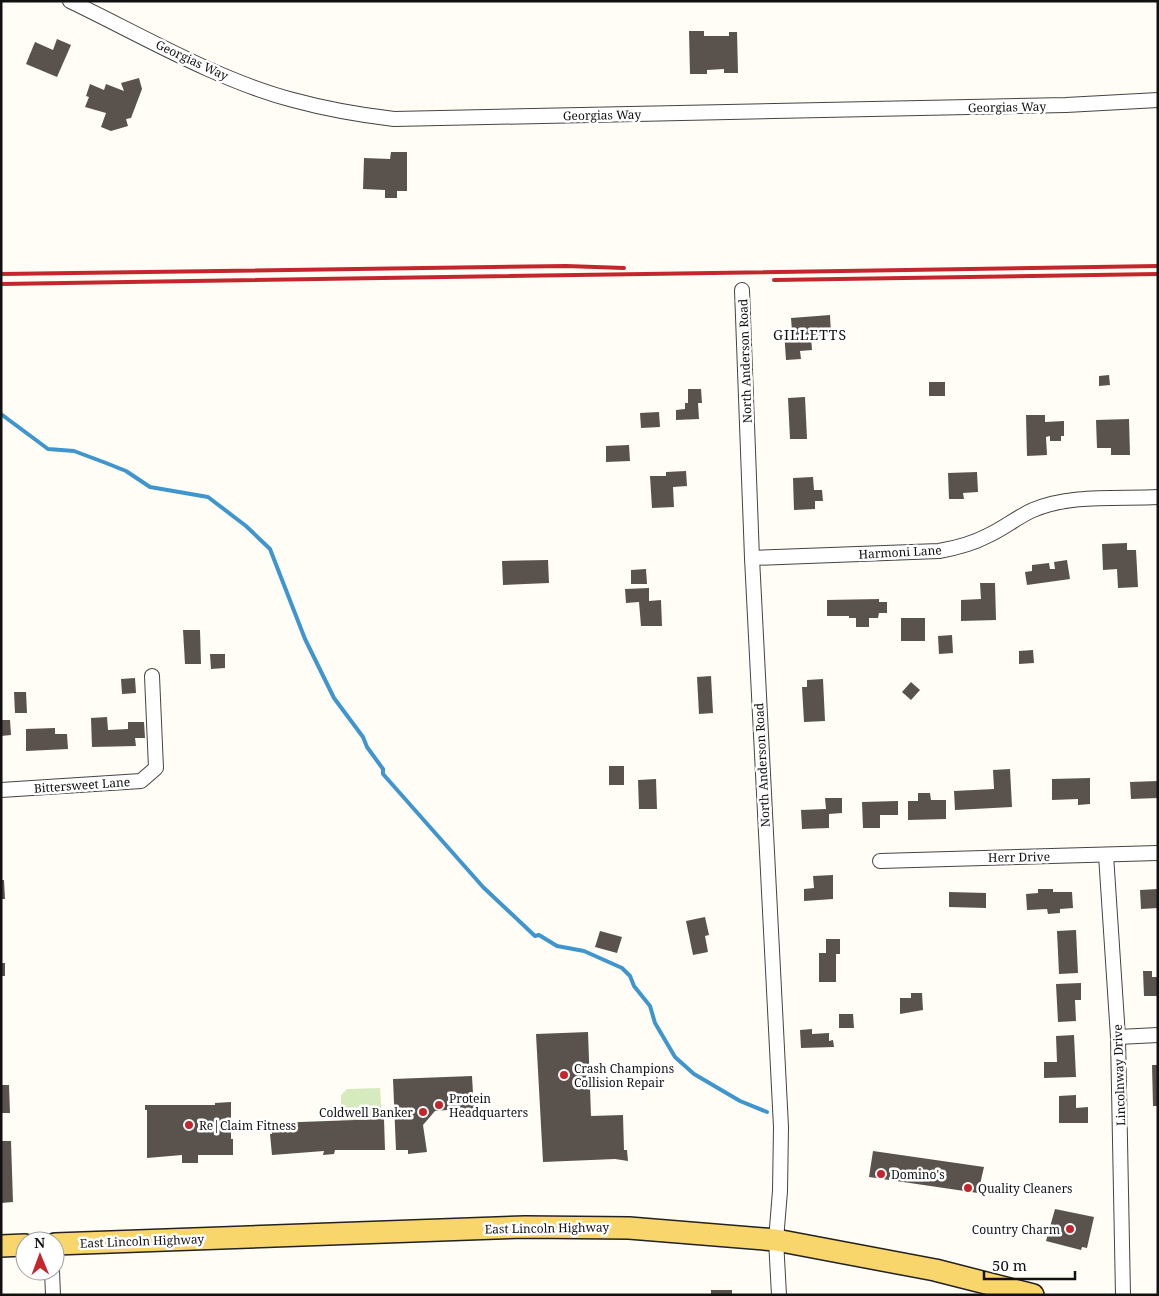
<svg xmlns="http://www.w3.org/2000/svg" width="1159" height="1296" font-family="'Noto Serif',serif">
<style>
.green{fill:#d5ebbd}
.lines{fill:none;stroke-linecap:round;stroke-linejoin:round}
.stream{stroke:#3f96cf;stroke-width:4}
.building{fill:#5a524d}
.minor-casing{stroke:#444;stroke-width:16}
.primary-casing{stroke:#222;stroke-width:24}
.minor{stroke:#fff;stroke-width:14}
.primary{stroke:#f9d66b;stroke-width:21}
.rail{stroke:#c4262e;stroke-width:4}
.poi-dot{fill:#c4262e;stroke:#fff;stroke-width:2}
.labels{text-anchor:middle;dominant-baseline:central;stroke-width:5;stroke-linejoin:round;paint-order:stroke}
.street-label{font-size:12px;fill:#111;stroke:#fff}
.poi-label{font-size:12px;fill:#111;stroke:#fff;text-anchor:start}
.neighbourhood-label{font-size:14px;letter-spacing:1px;fill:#111;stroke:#fff}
</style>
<rect width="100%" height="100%" fill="#fffdf5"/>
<polygon class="green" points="380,1088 382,1119 341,1121 341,1095 347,1089"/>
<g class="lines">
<polyline class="stream" points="1,414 48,449 74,451 106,463 126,471 150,487 208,497 246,526 270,549 305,639 334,698 363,737 367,747 383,769 383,774 483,887 535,936 539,935 557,946 584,951 622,968 630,976 634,986 650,1006 655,1023 675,1057 694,1074 740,1101 767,1112"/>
</g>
<g class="building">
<polygon points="689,31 704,31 704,36 729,36 729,32 737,32 738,73 724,73 724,69 707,70 707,74 690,74"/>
<polygon points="57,39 71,45 57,77 26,64 35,42 53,50"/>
<polygon points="139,78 142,89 131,118 126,119 128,126 111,131 101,127 106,113 85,107 89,97 86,96 90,84 104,90 106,84 124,91 121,83"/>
<polygon points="391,152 407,152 407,191 397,191 397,198 385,198 385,190 363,189 364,158 390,159"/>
<polygon points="830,315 831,335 811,336 812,350 800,351 801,359 786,360 784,331 792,331 791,318"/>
<polygon points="1109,375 1110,385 1099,386 1099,376"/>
<rect x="929" y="382" width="16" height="14"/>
<polygon points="688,389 701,389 702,403 698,403 699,419 676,420 676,410 685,409 685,403 688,403"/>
<polygon points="805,397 807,439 790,439 788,398"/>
<polygon points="659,412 660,427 641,428 640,413"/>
<polygon points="1026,415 1045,415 1045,422 1064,421 1064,436 1061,436 1061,441 1050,441 1050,436 1046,437 1047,455 1027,456"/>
<polygon points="1129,419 1130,455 1111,455 1111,448 1097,448 1096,420"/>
<polygon points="629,445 630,461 606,462 606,446"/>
<polygon points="686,471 687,486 673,487 674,507 652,508 650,476 666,476 666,472"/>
<polygon points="977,472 978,492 963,493 964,499 949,499 948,473"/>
<polygon points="813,477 814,490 822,490 823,501 815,501 815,509 794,510 793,478"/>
<polygon points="1127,543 1127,550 1136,550 1138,587 1118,588 1117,569 1103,570 1102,544"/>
<polygon points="548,560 549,583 503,585 502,561"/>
<polygon points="1067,560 1070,579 1027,585 1025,572 1032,571 1032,565 1049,563 1050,569 1055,569 1054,562"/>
<polygon points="646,569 647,584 631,584 631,570"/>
<polygon points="980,583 995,583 996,620 961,621 961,600 981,599"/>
<polygon points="649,588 649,601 661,600 662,626 641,626 639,602 626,603 625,589"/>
<polygon points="879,599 879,602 887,602 887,613 879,613 878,618 869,618 869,627 856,627 856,618 849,618 849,616 827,616 827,600"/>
<rect x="901" y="618" width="24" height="23"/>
<polygon points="183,630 200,630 201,664 185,664"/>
<polygon points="952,635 953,653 939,654 938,636"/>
<polygon points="1033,650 1034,663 1019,664 1019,651"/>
<polygon points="210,654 225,654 225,668 211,669"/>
<polygon points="711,676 713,713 699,714 697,677"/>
<polygon points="135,678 136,693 122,694 121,679"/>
<polygon points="823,679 825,721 804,722 802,687 807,687 807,680"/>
<polygon points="911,682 920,690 911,700 902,692"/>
<polygon points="14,692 26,692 27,713 15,713"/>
<polygon points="107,717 108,730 128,729 128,722 144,722 145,738 135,738 136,746 92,747 91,718"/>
<polygon points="1,720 10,720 11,735 1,736"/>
<polygon points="55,728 55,734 67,734 68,749 26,751 26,729"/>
<rect x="609" y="766" width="15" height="19"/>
<polygon points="1010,769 1012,807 955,810 954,791 994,789 993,770"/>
<polygon points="1090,778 1090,804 1078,805 1078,799 1052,800 1052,779"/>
<polygon points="656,779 657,809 639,809 638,780"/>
<polygon points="1158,781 1158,798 1131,799 1130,782"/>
<polygon points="918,793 930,793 931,800 946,800 946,819 908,820 908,801 918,801"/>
<polygon points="825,798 842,798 842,813 829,814 829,828 802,829 801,810 826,809"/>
<polygon points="898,801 898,815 880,815 880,828 863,828 862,802"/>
<polygon points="833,875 833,899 804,901 804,889 814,888 813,876"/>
<polygon points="1,880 4,880 5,899 1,899"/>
<polygon points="1038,889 1053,889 1053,892 1072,892 1073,908 1060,909 1060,913 1048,914 1047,909 1027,910 1026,894 1038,893"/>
<polygon points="1158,889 1158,908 1141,909 1140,890"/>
<polygon points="949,892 986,893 986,908 949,907"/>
<polygon points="705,917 709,935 705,936 708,952 693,955 686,921"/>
<polygon points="1076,930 1078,973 1059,974 1057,931"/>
<polygon points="600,931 622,937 617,953 595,947"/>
<polygon points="826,939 840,939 840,954 836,954 836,982 819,982 819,953 826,953"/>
<rect x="1" y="963" width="4" height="13"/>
<polygon points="1143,971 1152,971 1152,977 1158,977 1158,996 1144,996"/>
<polygon points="1081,983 1081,1000 1075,1000 1076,1021 1058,1022 1056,984"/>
<polygon points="911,993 922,993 923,1010 900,1014 900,998 911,998"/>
<polygon points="839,1014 853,1014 854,1028 839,1028"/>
<polygon points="812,1029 812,1034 829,1033 829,1041 833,1040 834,1047 801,1048 800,1030"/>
<polygon points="588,1032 591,1116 623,1115 624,1150 627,1150 628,1161 615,1159 543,1162 536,1034"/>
<polygon points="1074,1035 1076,1077 1044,1078 1044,1062 1057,1062 1056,1036"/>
<polygon points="1152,1065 1158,1065 1158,1106 1153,1106"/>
<polygon points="472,1076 473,1094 477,1094 478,1111 460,1113 459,1109 435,1111 423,1125 427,1152 408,1154 408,1150 396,1150 393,1079"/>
<polygon points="1,1085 9,1085 10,1113 1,1113"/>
<polygon points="1076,1095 1076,1108 1088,1107 1088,1123 1059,1123 1059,1096"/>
<polygon points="231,1102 231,1139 233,1139 233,1155 198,1155 198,1163 182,1163 182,1155 147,1158 147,1110 145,1110 145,1105 215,1105 215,1103"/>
<polygon points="384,1119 385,1150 335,1150 334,1154 323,1155 324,1151 272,1155 270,1134 272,1134 272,1123"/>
<polygon points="1,1141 11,1141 13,1202 1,1203"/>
<polygon points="873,1151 984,1167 978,1193 869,1177"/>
<polygon points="1055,1209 1094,1217 1087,1248 1082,1247 1081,1250 1046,1241"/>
<rect x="711" y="1290" width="21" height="5"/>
</g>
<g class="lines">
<defs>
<g id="minor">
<path d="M70 1C141 35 217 80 293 100 326 109 360 115 394 119L1066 105 1158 100"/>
<polyline points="742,290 752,558 781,1127 780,1191 776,1240 779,1295"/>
<path d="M752 558 939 551C956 548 972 544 987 536 1003 529 1017 517 1033 510 1070 494 1118 499 1158 497"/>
<polyline points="1,790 141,781 156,768 152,676"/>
<polyline points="1106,855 1118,1037 1123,1295"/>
<polyline points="880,861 1158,853"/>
<polyline points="1118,1037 1158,1035"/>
<polyline points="52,1271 53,1295"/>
</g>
<g id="primary">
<polyline points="55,1244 525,1227 629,1228 776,1240 935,1270 1033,1295"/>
<polyline points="1,1246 25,1245"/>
</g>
</defs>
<use href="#minor" class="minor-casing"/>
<use href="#primary" class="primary-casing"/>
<use href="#minor" class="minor"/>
<use href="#primary" class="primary"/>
<g class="rail">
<polyline points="1,274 566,266 624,268"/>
<polyline points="774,280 1158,274"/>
<polyline points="1,284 1158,266"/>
</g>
</g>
<g class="poi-dot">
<circle cx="564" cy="1075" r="5"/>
<circle cx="439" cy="1105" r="5"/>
<circle cx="423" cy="1112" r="5"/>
<circle cx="189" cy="1125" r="5"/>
<circle cx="881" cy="1174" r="5"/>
<circle cx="968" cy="1188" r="5"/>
<circle cx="1070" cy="1229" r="5"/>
</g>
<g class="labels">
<g class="street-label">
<text transform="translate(192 60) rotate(25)">Georgias Way</text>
<text transform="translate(1007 107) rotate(-1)">Georgias Way</text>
<text transform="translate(602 115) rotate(-1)">Georgias Way</text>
<text transform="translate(745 361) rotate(-92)">North Anderson Road</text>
<text transform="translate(900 552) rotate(-3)">Harmoni Lane</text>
<text transform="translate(762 765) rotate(-93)">North Anderson Road</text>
<text transform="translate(82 785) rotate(-4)">Bittersweet Lane</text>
<text transform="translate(1019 857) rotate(-1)">Herr Drive</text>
<text transform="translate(1119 1075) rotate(-92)">Lincolnway Drive</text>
<text transform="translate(547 1228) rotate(-1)">East Lincoln Highway</text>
<text transform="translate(142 1241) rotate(-2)">East Lincoln Highway</text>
</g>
<g class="poi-label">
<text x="574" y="1068">Crash Champions<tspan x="574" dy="14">Collision Repair</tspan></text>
<text x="449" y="1098">Protein<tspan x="449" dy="14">Headquarters</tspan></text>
<text x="413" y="1112" text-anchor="end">Coldwell Banker</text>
<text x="199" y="1125">Re|Claim Fitness</text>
<text x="891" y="1174">Domino's</text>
<text x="978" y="1188">Quality Cleaners</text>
<text x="1060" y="1229" text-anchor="end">Country Charm</text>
</g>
<g class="neighbourhood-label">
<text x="810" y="334">GILLETTS</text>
</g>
</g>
<rect width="1159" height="1296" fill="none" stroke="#111111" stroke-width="5"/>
<g transform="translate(40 1256) rotate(359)"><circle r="24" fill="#ffffff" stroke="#a0a0a0"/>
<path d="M0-4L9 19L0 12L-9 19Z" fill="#c4262e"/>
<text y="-8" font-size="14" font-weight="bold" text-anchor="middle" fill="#111111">N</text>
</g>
<path d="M984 1271v8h91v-8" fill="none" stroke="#111111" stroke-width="2.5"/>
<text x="992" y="1271" font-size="15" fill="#111111" stroke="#ffffff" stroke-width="4" paint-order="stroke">50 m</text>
</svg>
